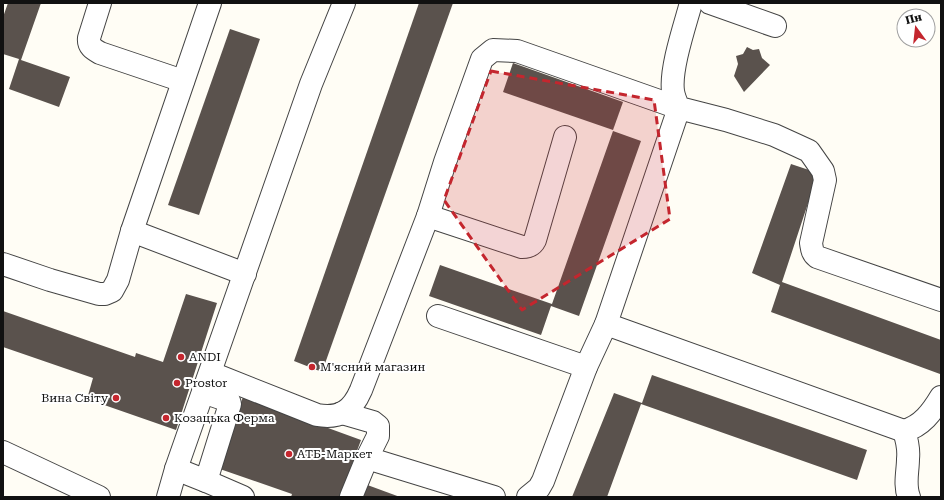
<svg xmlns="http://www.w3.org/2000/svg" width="944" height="500" font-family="'Roboto Serif',serif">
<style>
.building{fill:#5a524d}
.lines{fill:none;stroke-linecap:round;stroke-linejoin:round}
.minor-casing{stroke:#444;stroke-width:24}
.minor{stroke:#fff;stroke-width:22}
.marked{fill:#c4262e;fill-opacity:0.2;stroke:#c4262e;stroke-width:3;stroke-dasharray:8 5;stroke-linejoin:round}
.poi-dot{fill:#c4262e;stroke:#fff;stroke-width:1.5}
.labels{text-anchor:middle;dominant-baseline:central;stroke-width:4;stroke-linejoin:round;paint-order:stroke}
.poi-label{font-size:12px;fill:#111;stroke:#fff;text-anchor:start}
</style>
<rect width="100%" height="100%" fill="#fffdf5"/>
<g class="building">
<polygon points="8,3 41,3 21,60 70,77 59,107 9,89 19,59 3,54 3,17"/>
<polygon points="419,3 453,3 322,372 294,361"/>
<polygon points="230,29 260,39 199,215 168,205"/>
<polygon points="747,47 753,50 759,49 762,58 770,65 744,92 734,76 738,64 736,56 743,54"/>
<polygon points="513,63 623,102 613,130 503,92"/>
<polygon points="613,131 641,141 579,316 551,306 541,335 429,296 440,265 552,304"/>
<polygon points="791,164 818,173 782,282 941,340 940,374 771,312 780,285 752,273"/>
<polygon points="186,294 217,303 176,430 87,399 93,378 3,347 3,311 135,357 136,353 163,362"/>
<polygon points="652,375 867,450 857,480 641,404 607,497 572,497 614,393 642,403"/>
<polygon points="243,397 361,440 340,497 291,497 292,494 217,468"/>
<polygon points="362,483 400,497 357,497"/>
</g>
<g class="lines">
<defs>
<g id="minor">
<path d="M100 3 89 38C88 46 93 49 100 53L183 81"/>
<path d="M691 3C685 25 670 69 673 91 674 98 676 102 679 108L726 120 774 135 796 145 809 151 823 171 825 180 811 243C812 249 812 253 817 257L941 300"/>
<polyline points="710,3 775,26"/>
<path d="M428 216 522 247C528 247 532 246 535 240L565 137"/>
<polyline points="132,231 245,274"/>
<polyline points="3,264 50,280 99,294 105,294 112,291 118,280 132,231 210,3"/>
<polyline points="438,316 586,367"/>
<path d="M211 373 317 415C340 419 352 411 361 390L428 216 445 162 482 59 493 50 517 51 679 108 606 324 904 431"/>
<polyline points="342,413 373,422 378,426 378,436 367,458"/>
<polyline points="3,452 99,497"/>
<polyline points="176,469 206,481 230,404 229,401 203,392"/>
<polyline points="206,481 243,497"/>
<polyline points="168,497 176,469 311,84 344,3"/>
<polyline points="351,497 367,458 494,497"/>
<polyline points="528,497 539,488 543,481 586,367 606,324"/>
<path d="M909 497C904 485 908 471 908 459 909 450 907 440 904 431 922 426 932 412 941 397"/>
</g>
</defs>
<use href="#minor" class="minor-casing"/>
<use href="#minor" class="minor"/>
</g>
<path class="marked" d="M491 71 654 100 670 219 522 310 444 200Z"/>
<g class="poi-dot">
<circle cx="181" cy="357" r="4"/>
<circle cx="312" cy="367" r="4"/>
<circle cx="177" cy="383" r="4"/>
<circle cx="116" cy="398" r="4"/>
<circle cx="166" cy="418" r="4"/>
<circle cx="289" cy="454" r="4"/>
</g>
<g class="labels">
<g class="poi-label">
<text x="189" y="357">ANDI</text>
<text x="320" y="367">М'ясний магазин</text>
<text x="185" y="383">Prostor</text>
<text x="108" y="398" text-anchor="end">Вина Світу</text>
<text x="174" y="418">Козацька Ферма</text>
<text x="297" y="454">АТБ-Маркет</text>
</g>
</g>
<rect width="944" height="500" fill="none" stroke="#111111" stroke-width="8"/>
<g transform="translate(916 28) rotate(345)"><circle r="19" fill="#ffffff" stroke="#a0a0a0"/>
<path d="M0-3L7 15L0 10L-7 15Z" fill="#c4262e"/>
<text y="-6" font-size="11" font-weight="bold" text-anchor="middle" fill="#111111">Пн</text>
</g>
</svg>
